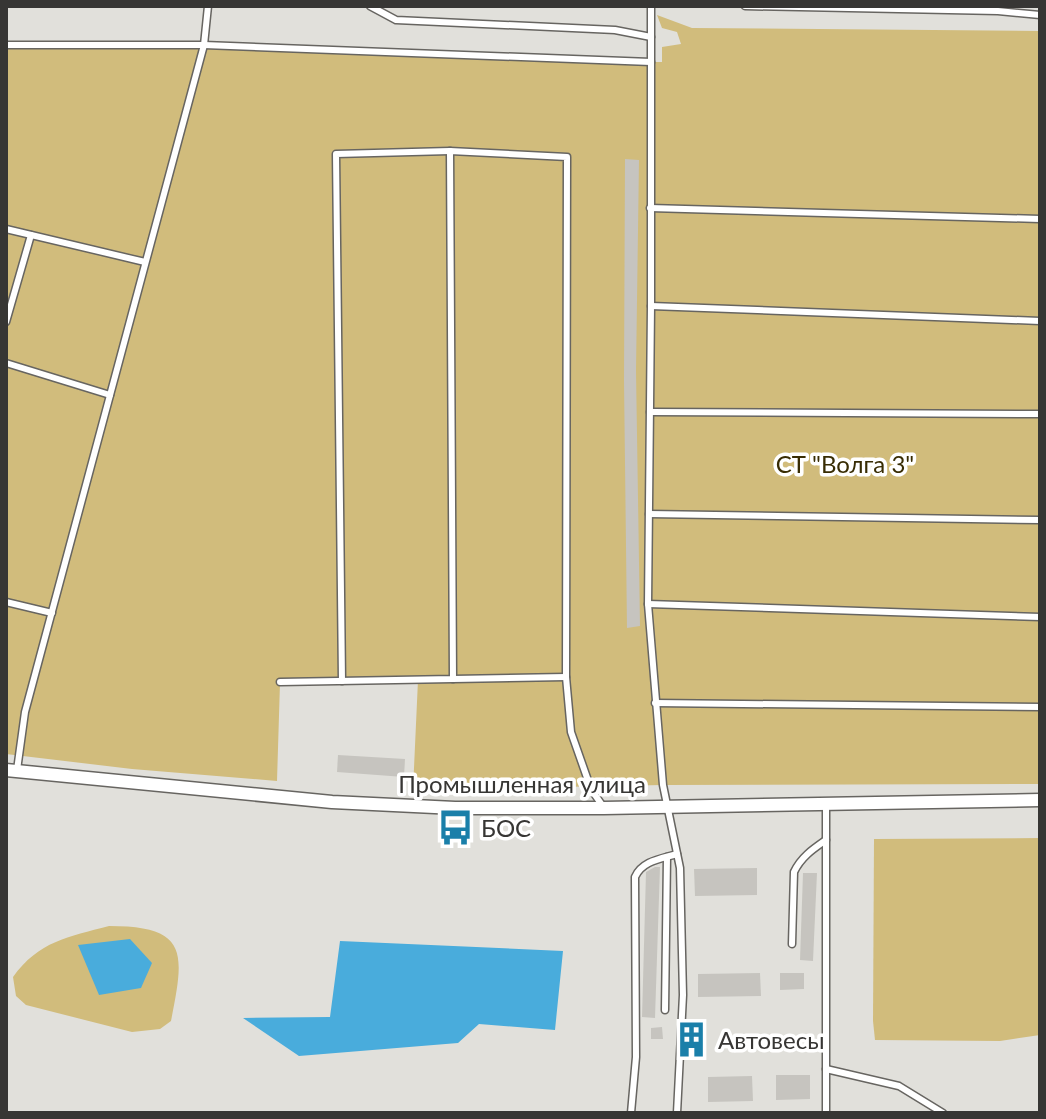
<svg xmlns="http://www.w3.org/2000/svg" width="1046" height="1119" font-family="Lato,sans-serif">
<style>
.green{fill:#d1bc7c}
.water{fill:#49acdc}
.building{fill:#c6c4bf}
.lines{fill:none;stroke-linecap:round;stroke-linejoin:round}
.service-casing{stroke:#676561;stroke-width:9}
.minor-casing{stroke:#676561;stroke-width:15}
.service{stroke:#fff;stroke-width:6}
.minor{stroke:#fff;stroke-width:12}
.labels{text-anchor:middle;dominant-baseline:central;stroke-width:7;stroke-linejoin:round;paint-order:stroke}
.park-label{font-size:24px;fill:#382c03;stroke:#fff}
.street-label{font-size:24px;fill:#373634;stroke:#fff}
.poi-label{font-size:24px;fill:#373634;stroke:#fff;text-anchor:start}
</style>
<rect width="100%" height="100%" fill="#e1e0db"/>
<g class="green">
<polygon points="657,15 692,28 1040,31 1040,784 663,785 413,790 418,680 280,683 277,781 132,769 6,754 6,45 204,45 651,62 662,62 662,47 681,44 677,32 662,28"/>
<polygon points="1040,838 1040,1035 1000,1041 875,1040 873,1021 874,839"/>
<path d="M109 926C190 926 184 954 171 1021L160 1029 132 1032 26 1005 16 996 13 977C39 941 68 937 109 926Z"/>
</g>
<g class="water">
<polygon points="130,939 152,963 141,988 99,995 78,945"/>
<polygon points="340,941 563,951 555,1030 479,1024 458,1043 299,1056 243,1018 330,1017"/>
</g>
<g class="building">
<polygon points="625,159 639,160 636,371 640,626 627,628 624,381"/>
<polygon points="338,755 405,759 404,777 337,772"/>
<polygon points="655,867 660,867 655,1018 642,1017 646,872"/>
<polygon points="757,868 757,895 695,896 694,869"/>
<polygon points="803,873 817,873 813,961 800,960"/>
<polygon points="760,973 761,996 698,997 698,974"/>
<polygon points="780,973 804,973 804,989 780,990"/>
<polygon points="662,1027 663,1039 651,1039 651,1028"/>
<polygon points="687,1032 697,1032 697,1046 687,1045"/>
<polygon points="776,1075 810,1075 810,1099 776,1100"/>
<polygon points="752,1076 753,1101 708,1102 708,1077"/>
</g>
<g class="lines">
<defs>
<g id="service">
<polyline points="370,6 396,20 615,30 651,37"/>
<polyline points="651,6 651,306 648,604 663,785 680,868 683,995 677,1113"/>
<polyline points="745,6 998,11 1040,15"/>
<polyline points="6,45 204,45 651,62"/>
<polyline points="650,208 1040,219"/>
<polyline points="6,229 145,262"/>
<polyline points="651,306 1040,321"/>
<polyline points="6,322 31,235"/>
<polyline points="6,363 110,395"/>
<polyline points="650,412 1040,414"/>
<polyline points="649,514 1040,520"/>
<polyline points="6,602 52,613"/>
<polyline points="648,604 1040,617"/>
<polyline points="453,679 566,677"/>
<polyline points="342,681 336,154 450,151"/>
<polyline points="280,682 453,679 450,151 567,157 566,677 571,732 591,789 604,808"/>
<polyline points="655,703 1040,707"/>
<polyline points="17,770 25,712 204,45 208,6"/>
<polyline points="826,803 826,1113"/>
<path d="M792 944 794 872C801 857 813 849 826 840"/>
<polyline points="665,1010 667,857"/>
<polyline points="826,1069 899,1086 943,1113"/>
<path d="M631 1113 636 1057 635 877C642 861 660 859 677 854"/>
</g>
<polyline id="minor" points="6,770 332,802 455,808 604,808 1040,800"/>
</defs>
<use href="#service" class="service-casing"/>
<use href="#minor" class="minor-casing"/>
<use href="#service" class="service"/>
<use href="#minor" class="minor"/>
</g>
<defs>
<symbol id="bus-bare" viewBox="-9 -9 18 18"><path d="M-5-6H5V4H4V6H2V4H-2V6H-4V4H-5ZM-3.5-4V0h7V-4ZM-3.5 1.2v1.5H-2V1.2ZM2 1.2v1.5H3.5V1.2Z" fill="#1a7fa9" stroke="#fff" stroke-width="2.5" paint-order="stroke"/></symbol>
<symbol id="building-bare" viewBox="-9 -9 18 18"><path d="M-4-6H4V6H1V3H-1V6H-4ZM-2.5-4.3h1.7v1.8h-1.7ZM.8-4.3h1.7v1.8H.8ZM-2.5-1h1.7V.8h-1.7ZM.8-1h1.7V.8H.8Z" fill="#1a7fa9" stroke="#fff" stroke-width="2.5" paint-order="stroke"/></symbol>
</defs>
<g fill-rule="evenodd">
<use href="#bus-bare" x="430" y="802" width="51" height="51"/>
<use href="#building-bare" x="666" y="1014" width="51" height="51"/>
</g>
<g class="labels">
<g class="park-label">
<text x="845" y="463">СТ "Волга 3"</text>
</g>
<g class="street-label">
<text x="522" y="783">Промышленная улица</text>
</g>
<g class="poi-label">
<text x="481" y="827">БОС</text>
<text x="718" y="1039">Автовесы</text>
</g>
</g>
<rect width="1046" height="1119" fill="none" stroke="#373634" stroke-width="16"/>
</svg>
